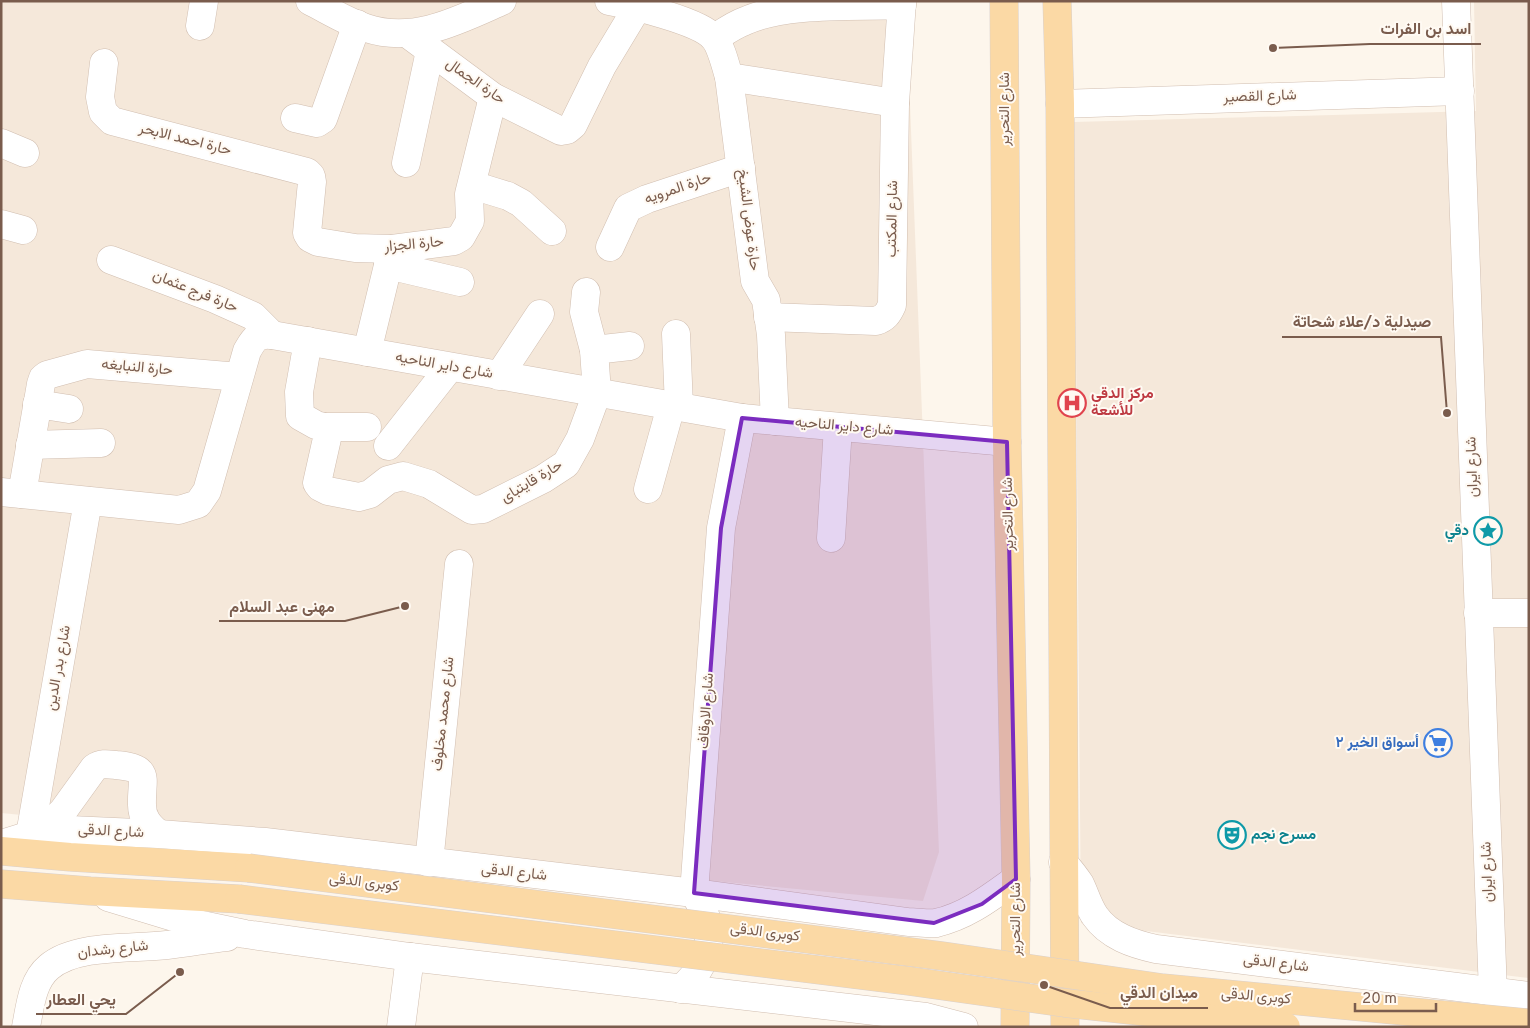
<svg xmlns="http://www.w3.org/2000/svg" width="1530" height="1028" font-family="Overpass,Vazirmatn,sans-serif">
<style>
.residential{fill:#f5e8da}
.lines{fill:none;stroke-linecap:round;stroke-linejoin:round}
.minor-casing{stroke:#d1beb0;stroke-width:29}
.major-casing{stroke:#dad1cd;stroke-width:29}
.minor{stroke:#fff;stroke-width:28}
.major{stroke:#fbd9a5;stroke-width:28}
.major-bridge-casing{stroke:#dad1cd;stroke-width:29;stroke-linecap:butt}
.major-bridge{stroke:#fbd9a5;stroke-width:28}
.marked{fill:#7b2cbf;fill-opacity:0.2;stroke:#7b2cbf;stroke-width:4;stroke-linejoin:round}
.labels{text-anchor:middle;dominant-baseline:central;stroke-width:4;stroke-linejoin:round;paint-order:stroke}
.street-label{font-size:15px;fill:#7a5c4d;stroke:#fffaf3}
.health-label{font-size:15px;font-weight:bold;fill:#be3a42;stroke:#fffaf3;text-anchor:start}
.culture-label{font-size:15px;font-weight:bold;fill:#0d838f;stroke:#fffaf3;text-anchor:end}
.shop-label{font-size:15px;font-weight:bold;fill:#366cbe;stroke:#fffaf3;text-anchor:end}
.leader{fill:none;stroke:#7a5c4d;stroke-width:2}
.callout-dot{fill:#7a5c4d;stroke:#fffaf3;stroke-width:2}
.callout-label{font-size:16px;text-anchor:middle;font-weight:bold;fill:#7a5c4d;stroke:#fffaf3;stroke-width:4;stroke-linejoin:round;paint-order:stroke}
</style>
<rect width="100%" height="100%" fill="#fdf6ec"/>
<g class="residential">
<polygon points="1,1 906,1 939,852 923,901 1,813"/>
<polygon points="1474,1 1529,1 1529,978 1081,923 1074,122 1476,111"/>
</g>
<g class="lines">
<defs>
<g id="minor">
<path d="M310 1C328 10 347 22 366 28 414 44 459 20 502 1"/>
<path d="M609 1C631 5 700 21 714 38 721 46 726 67 729 77L895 103"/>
<polyline points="1456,1 1493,993"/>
<polyline points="200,26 204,1"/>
<polyline points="408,34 493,97 561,131 567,130 573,125 602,66 637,8"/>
<path d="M715 38C724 32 734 25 745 21 787 2 855 7 902 5"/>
<polyline points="104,63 100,97 103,112 112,121 307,172 311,176 312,182 307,233 310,238 318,242 355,248 392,249 454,241 461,237 470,221 469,194 493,97"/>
<polyline points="729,77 755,281 766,300 771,335 775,421"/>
<polyline points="1060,104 1460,91"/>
<polyline points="295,118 317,123 323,119 357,24"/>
<polyline points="1,143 25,153"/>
<polyline points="406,163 430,51"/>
<polyline points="472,185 508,196 521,203 552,231"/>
<polyline points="1,224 23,230"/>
<polyline points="610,247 628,208 647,199 741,168"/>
<polyline points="111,260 215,299 253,316 272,335"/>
<polyline points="388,265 460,282"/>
<path d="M768 317 876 321C885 318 888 314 892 305L895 103 902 1"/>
<polyline points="676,334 679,407"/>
<polyline points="308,341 299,392 300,416 316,425 324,427 328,434 317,483 320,487 328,491 359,497 370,494 388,480 403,476 429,484 472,510 483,509 543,479 566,464 580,439 597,393 594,350 584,312 586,292"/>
<polyline points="594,350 630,346"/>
<polyline points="367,352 392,249"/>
<polyline points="499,376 540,314"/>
<polyline points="37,404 69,409"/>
<polyline points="324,427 367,427"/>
<polyline points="30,445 101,443"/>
<polyline points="388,446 450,367"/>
<polyline points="648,489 671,406"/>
<path d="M1 492 179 510 198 504 207 491 247 351C254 339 256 334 272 335L742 418 1007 442"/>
<polyline points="22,494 41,384 43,378 47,375 87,364 239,377"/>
<polyline points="831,538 838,427"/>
<polyline points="1478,613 1529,613"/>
<path d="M43 831 63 811 94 768C101 763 107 764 116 765 152 768 141 778 142 805 142 818 149 826 159 834"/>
<polyline points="30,835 88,501"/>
<path d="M1 844 43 831 70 830 159 834 265 842 694 893 908 922C917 922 928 924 936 923 967 916 991 897 1016 879"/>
<path d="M1063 862C1069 869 1075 876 1080 884 1085 894 1088 906 1095 916 1109 936 1133 944 1156 949L1529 996"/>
<polyline points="429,863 459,564"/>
<polyline points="108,897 197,924 245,934 410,957 926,1017 964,1027"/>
<path d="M681 989C713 960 718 930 694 893L721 528 742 418"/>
<path d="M26 1027C30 1007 32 981 49 967 76 944 132 949 167 945 187 943 207 939 227 937"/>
<polyline points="401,1027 410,957"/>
</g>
<g id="major">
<polyline points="1004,1 1007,442 1016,879 1015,1027"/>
<polyline points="1057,1 1060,104 1065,1027"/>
<polyline points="1,851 70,857 249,868"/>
<polyline points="1,884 90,891 239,899"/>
</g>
</defs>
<use href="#minor" class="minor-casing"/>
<use href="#major" class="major-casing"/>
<use href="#minor" class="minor"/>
<use href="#major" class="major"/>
<defs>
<g id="major-bridge">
<polyline points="249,868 942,956 1163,988 1529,1023"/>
<polyline points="239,899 909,981 1065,1003 1286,1027"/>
</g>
</defs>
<use href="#major-bridge" class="major-bridge-casing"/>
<use href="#major-bridge" class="major-bridge"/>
</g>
<path class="marked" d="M742 418 1007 442 1016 879 982 904 934 923 694 893 721 528Z"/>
<defs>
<symbol id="hospital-ring" viewBox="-11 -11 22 22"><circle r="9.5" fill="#fffaf3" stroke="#e0444e" stroke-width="1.5"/><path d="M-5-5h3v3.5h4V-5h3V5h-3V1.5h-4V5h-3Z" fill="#e0444e"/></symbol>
<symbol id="sight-ring" viewBox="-11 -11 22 22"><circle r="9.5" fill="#fffaf3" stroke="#0f9aa8" stroke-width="1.5"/><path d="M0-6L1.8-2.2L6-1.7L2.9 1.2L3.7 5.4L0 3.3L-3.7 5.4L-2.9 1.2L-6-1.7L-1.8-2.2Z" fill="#0f9aa8"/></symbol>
<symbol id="supermarket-ring" viewBox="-11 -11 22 22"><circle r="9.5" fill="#fffaf3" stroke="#3f7fe0" stroke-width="1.5"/><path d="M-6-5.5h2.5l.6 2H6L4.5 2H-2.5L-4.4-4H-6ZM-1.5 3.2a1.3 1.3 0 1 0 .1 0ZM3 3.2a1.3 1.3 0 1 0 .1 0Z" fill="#3f7fe0"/></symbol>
<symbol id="theatre-ring" viewBox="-11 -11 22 22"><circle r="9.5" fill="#fffaf3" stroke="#0f9aa8" stroke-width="1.5"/><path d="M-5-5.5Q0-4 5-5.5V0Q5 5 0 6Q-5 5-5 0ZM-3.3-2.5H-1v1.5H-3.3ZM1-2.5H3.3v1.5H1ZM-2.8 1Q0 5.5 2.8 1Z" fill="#0f9aa8"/></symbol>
</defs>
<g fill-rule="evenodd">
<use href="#hospital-ring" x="1056" y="387" width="32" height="32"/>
<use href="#sight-ring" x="1472" y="515" width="32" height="32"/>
<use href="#supermarket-ring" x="1422" y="727" width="32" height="32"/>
<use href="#theatre-ring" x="1216" y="819" width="32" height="32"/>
</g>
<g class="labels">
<g class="street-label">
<text transform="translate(475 82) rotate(35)">حارة الجمال</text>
<text transform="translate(1260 97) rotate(-2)">شارع القصير</text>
<text transform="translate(1005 109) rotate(-90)">شارع التحرير</text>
<text transform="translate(185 140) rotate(14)">حارة احمد الابحر</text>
<text transform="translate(678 189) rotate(-19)">حارة المرويه</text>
<text transform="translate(893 219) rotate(-89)">شارع المكتب</text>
<text transform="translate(748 220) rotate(83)">حارة عوض الشيخ</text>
<text transform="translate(414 245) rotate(-5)">حارة الجزار</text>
<text transform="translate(195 292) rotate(22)">حارة فرج عثمان</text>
<text transform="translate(444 366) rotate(10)">شارع داير الناحيه</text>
<text transform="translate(137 368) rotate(5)">حارة النبايغه</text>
<text transform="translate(844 427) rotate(5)">شارع داير الناحيه</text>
<text transform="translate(1473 467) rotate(-92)">شارع ايران</text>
<text transform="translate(532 482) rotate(-31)">حارة قايتباى</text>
<text transform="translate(1009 514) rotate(-91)">شارع التحرير</text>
<text transform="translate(59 668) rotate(-80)">شارع بدر الدين</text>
<text transform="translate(707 711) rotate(-86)">شارع الاوقاف</text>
<text transform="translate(444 714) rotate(-84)">شارع محمد مخلوف</text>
<text transform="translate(111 832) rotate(3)">شارع الدقى</text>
<text transform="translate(1488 872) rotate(-92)">شارع ايران</text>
<text transform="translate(514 873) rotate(6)">شارع الدقى</text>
<text transform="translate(364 883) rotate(7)">كوبرى الدقى</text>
<text transform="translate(1016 919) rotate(-90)">شارع التحرير</text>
<text transform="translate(765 933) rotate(7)">كوبرى الدقى</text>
<text transform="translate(113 950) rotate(-6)">شارع رشدان</text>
<text transform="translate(1276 964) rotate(7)">شارع الدقى</text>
<text transform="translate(1256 997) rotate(5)">كوبرى الدقى</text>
</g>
<g class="health-label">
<text x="1091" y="394">مركز الدقي<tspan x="1091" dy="17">للأشعة</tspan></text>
</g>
<g class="culture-label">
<text x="1469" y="531">دقي</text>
<text x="1251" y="835" text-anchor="start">مسرح نجم</text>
</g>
<g class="shop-label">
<text x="1419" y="743">أسواق الخير ٢</text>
</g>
</g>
<path class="leader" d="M1273 48L1370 44H1481M1447 413L1441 337H1282M405 606L345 621H219M1044 985L1110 1008H1208M180 972L126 1014H36"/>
<g class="callout-dot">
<circle cx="1273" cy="48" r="5"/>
<circle cx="1447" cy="413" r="5"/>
<circle cx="405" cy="606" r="5"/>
<circle cx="1044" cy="985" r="5"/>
<circle cx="180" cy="972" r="5"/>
</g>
<g class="callout-label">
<text x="1426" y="34">اسد بن الفرات</text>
<text x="1362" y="327">صيدلية د/علاء شحاتة</text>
<text x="282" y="612">مهنى عبد السلام</text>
<text x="1159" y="998">ميدان الدقي</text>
<text x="81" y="1005">يحي العطار</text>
</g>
<rect width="1530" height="1028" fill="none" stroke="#7a5c4d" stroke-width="5"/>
<path d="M1355 1003v8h81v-8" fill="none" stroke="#7a5c4d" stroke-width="2.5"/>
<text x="1362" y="1003" font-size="15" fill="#7a5c4d" stroke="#fffaf3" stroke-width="4" paint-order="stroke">20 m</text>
</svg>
